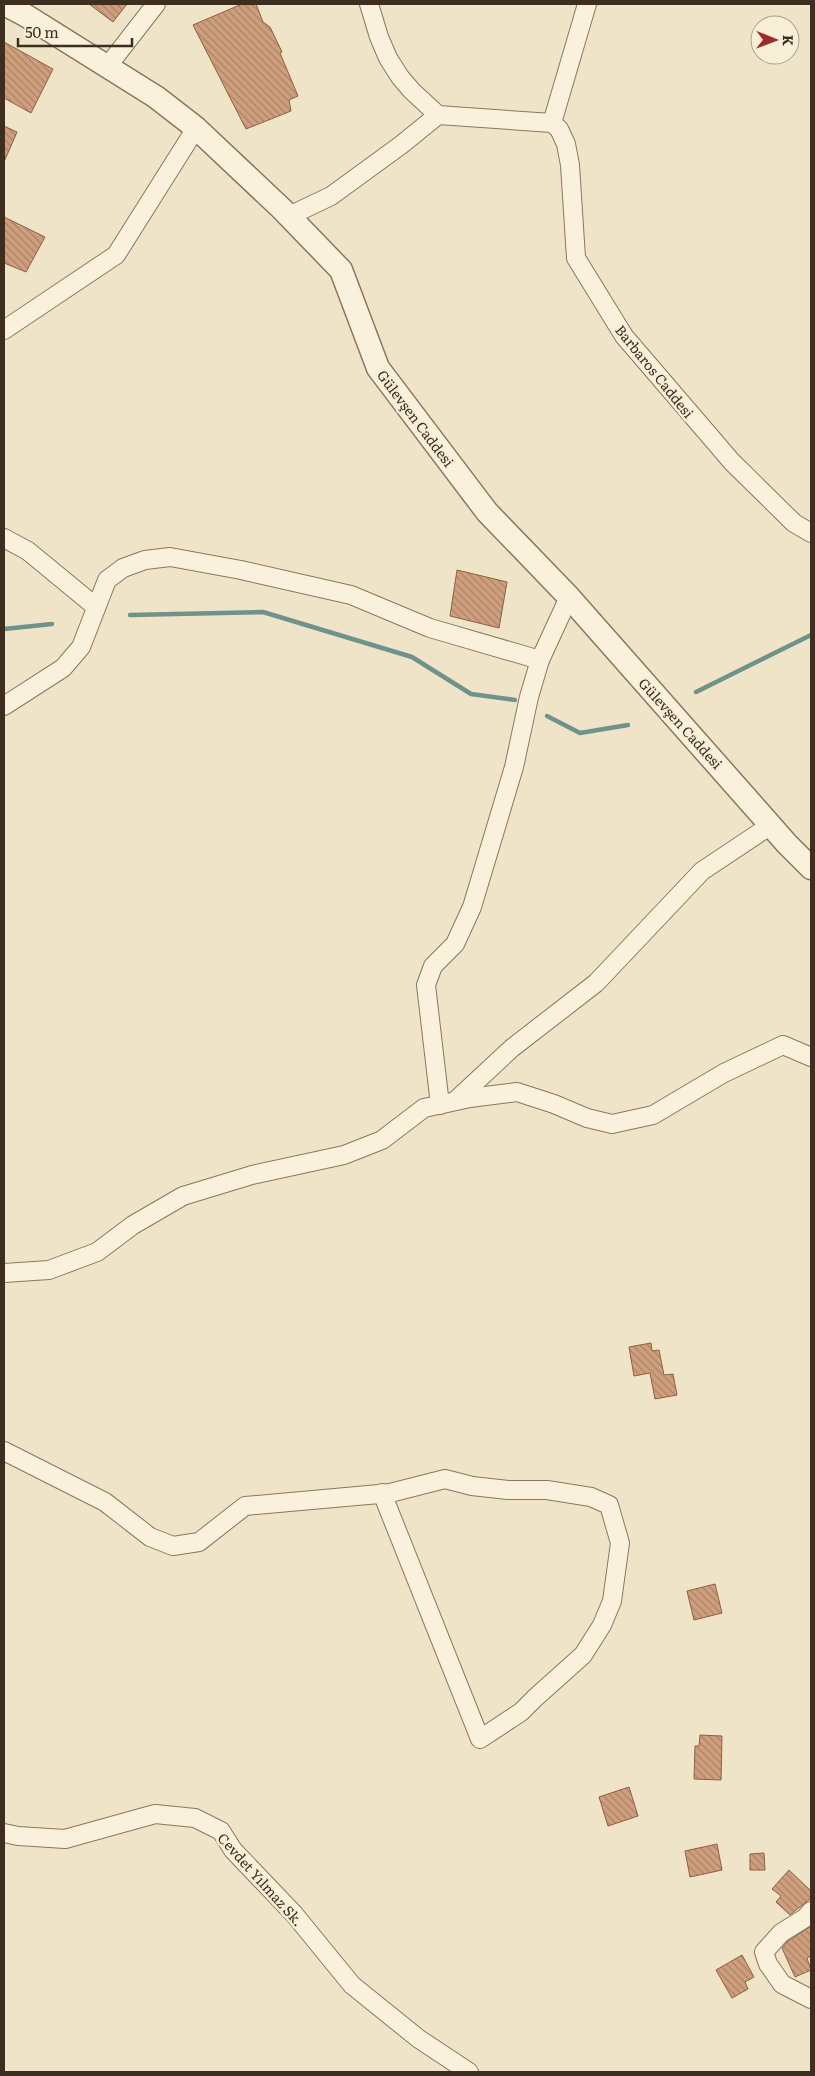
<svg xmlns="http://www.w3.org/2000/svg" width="815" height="2076" font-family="Literata,serif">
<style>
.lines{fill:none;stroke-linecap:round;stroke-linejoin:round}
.stream{stroke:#6f938a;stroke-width:4.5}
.building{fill:url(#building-back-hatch);stroke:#8d5f41}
.minor-casing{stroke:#8d765c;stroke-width:20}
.tertiary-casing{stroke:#8d765c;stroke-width:25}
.minor{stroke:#faf1dc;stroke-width:18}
.tertiary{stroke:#faf1dc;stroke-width:22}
.labels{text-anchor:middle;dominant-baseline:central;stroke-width:5;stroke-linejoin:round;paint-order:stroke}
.street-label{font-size:14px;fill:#3d2e20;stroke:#f7eed8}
</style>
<defs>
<pattern id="building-back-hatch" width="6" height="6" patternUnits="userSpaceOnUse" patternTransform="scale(1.25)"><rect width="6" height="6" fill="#cf9f7d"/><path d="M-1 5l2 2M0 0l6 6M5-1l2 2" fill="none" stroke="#a98266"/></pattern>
</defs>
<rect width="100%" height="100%" fill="#f0e4c8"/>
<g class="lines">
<g class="stream">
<polyline points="130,615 263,612 412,657 471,694 515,700"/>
<polyline points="4,629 52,624"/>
<polyline points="696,692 811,635"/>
<polyline points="547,716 580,733 628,725"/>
</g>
</g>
<g class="building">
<polygon points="89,4 127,4 113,22"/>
<polygon points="242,4 256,4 263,22 270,27 282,52 280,53 298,96 289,100 291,111 246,129 193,25"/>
<polygon points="4,42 53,69 31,113 4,98"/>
<polygon points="4,126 17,132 4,162"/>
<polygon points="4,217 45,237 26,272 4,263"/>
<polygon points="457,570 507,582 499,628 450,616"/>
<polygon points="651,1343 652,1351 659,1350 664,1375 673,1374 677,1395 655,1399 650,1373 634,1376 629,1347"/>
<polygon points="715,1584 722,1613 694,1620 687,1591"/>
<polygon points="700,1735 722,1736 721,1780 694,1779 695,1746 699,1746"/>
<polygon points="629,1787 638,1816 608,1826 599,1797"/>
<polygon points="717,1844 722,1870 690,1877 685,1851"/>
<polygon points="764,1853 765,1870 750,1870 750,1854"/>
<polygon points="789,1870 811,1891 811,1898 790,1915 776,1902 781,1896 772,1889"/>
<polygon points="811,1926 811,1956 807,1958 811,1970 795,1977 782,1948 788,1941"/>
<polygon points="742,1955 754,1977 745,1982 748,1989 732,1998 716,1970"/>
</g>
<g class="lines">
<defs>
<g id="minor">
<polyline points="369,4 379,37 388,58 400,77 412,91 438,115 552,123 559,129 566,144 570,165 576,258 624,336 732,462 794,523 811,533"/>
<polyline points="107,67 156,4"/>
<polyline points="552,123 587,4"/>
<polyline points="289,216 331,196 401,145 438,115"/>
<polyline points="4,330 116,255 196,128"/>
<polyline points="4,538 28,551 96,607"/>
<polyline points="4,706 63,668 81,647 107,580 123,568 145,560 170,557 241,570 351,595 430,628 540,660"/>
<polyline points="455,1101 512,1048 596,983 702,871 771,825"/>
<polyline points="440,1105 426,985 433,966 455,944 472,907 514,767 529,697 540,660 569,597"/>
<polyline points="4,1273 49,1270 97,1252 133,1225 183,1196 252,1175 344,1155 382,1140 424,1108 470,1098 517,1092 554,1104 587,1118 612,1124 653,1115 724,1073 783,1045 811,1057"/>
<polyline points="4,1451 105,1502 150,1537 173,1546 199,1542 245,1506 390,1493 445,1479 472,1486 508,1490 547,1490 591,1497 609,1505 620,1543 612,1601 602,1625 583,1655 535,1698 521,1712 480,1739 382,1493"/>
<polyline points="4,1833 18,1836 65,1839 155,1814 195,1818 221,1831 233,1850 294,1914 352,1985 419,2039 469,2072"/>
<polyline points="811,1911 805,1918 781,1933 764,1952 768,1964 782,1984 811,1999"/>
</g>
<polyline id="tertiary" points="4,4 25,15 156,97 196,128 282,209 341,270 378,368 487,512 569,597 787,844 811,868"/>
</defs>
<use href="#minor" class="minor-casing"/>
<use href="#tertiary" class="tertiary-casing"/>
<use href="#minor" class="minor"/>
<use href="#tertiary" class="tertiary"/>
</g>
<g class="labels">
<g class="street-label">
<text transform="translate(655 371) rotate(51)">Barbaros Caddesi</text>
<text transform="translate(416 418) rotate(53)">Gülevşen Caddesi</text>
<text transform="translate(681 723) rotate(48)">Gülevşen Caddesi</text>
<text transform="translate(261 1879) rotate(48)">Cevdet Yılmaz Sk.</text>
</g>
</g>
<rect width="815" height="2076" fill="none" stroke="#3d2e20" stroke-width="10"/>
<g transform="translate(775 40) rotate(91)"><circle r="24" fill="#f7eed8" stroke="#ada18e"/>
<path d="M0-4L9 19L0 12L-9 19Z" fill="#9e2a2b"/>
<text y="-8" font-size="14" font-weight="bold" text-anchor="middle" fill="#3d2e20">K</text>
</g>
<path d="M18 38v8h114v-8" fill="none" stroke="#3d2e20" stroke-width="2.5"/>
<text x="25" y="38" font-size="15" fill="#3d2e20" stroke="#f7eed8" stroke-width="4" paint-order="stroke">50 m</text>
</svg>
